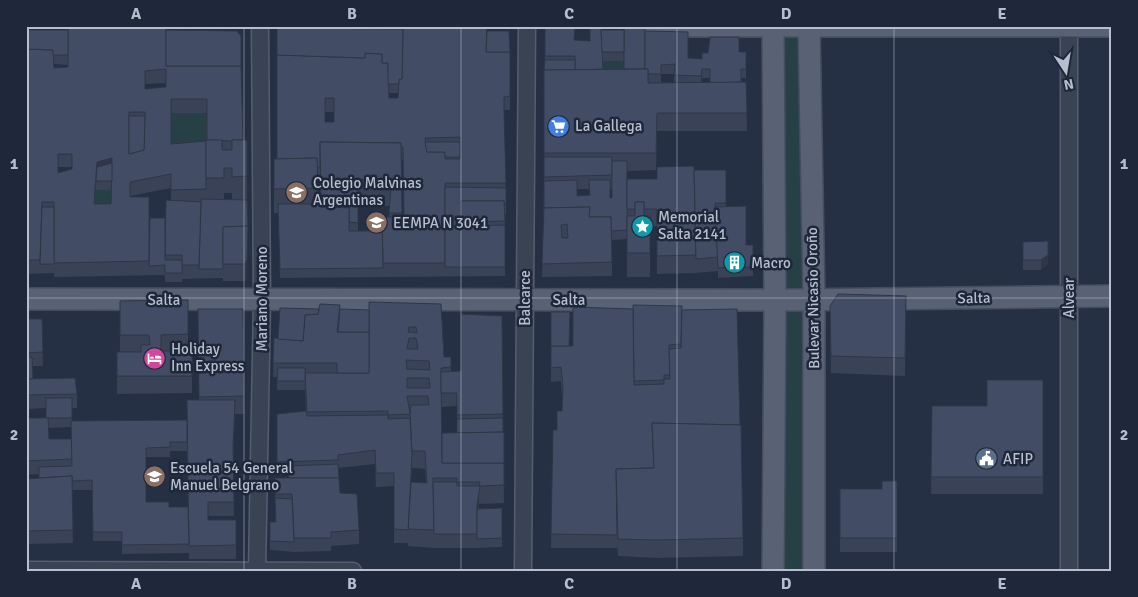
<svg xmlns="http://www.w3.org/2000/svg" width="1138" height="597" font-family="Signika,sans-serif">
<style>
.green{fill:#274046}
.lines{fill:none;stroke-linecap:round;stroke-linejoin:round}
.minor-casing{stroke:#555e6f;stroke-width:19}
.major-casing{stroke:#444c5e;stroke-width:24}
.minor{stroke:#3a4354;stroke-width:16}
.major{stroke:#586274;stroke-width:21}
.wall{fill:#394257;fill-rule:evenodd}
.shaded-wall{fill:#2e3647}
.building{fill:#424d65;stroke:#2e3647;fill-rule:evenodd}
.grid{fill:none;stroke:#b7bece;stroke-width:1;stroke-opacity:0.55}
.labels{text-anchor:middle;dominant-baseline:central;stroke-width:5;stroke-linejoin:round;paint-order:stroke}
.poi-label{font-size:15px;fill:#b7bece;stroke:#1e283a;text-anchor:start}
.street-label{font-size:15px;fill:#b7bece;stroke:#1e283a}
.neatline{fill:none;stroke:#b7bece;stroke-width:2}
.grid-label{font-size:16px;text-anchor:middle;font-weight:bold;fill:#b7bece}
</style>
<rect width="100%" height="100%" fill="#253045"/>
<g class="green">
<polygon points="773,26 809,26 814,571 773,571"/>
<polygon points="602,61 625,61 624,87 603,87"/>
<polygon points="171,113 207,113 207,155 171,157"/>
<polygon points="96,190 112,190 111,218 94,217"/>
</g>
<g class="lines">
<defs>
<g id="minor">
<polyline points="26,570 353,571"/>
<polyline points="257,571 262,300 260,26"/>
<polyline points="523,571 527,26"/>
<polyline points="1069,571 1069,26"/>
</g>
<g id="major">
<polyline points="645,26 1112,26"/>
<polyline points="773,26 775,300 773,571"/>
<polyline points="809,26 814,299 814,571"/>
<polyline points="26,299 795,300 1112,296"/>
</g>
</defs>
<use href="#minor" class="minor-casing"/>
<use href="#major" class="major-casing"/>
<use href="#minor" class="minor"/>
<use href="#major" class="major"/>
</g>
<g class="wall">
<path d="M545 26 575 40 590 41 601 30 645 31 688 58 702 59 739 52H746V78H741V82H746L747 131H657L656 170 627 171V179H657L694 170H726V207L746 245H753V276L718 278V271L696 273V272V273L657 274V226H650V277H627V239L612 240V276L542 277 544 184ZM602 61H624V69H603ZM661 74H674V83H661ZM702 78H710V83H701ZM577 189H589V195L577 196ZM610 189H612V198H610Z"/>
<path d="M277 28 487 31 510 52V110H504V119L506 205V214H505V276L280 278 278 213H274V159H277ZM389 93H398V98H389ZM325 112H334V122H325ZM401 160H403L404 217H402ZM318 180H320V204H318ZM358 197H385V206H390L389 217 369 231H358Z"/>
<path d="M26 30 166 31 241 69 243 140H247V278L245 281H223V278L182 279V282H165V275L54 277V273L26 274ZM54 64 68 65V67L54 68ZM166 83V87L145 89V84ZM171 113H207L206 141 171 144ZM58 167H72V169L58 173ZM171 188V201L149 266V197H130V196ZM96 190H111V204H95ZM224 193H232V200H224Z"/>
<polygon points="1048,241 1048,264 1041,270 1023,270 1023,242"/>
<polygon points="906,296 905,376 831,373 830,306"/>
<polygon points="188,300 188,351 192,351 192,393 117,394 117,352 120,352 120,301"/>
<path d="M441 304 444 357H451V372L461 371 502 316 504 503 479 504V509L502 508V547L477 548H434L408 546V543H394V486L376 487 375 464 338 468 340 493 359 530V544L331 546V551L294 552 270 550V522H275V494L288 478V475H277V414L306 411 305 390H277V377H273L274 338 278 339 340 310H369ZM457 406V433H442L441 407ZM412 468 425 469 426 483 411 482Z"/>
<path d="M198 309H243L244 414H235L233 457 234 516H208V520H236V559H189V553L122 554V541H93L92 490H72L73 543 26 544V479L39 478V474L26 475V319H42L43 366H32L33 379 77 394V408H72V421L187 420 199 400ZM46 408V418H29V409ZM71 427 72 439H49L48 428ZM170 451H187L188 507H169L146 502V457H170Z"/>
<polygon points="682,310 743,538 743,556 656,558 618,556 617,543 617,548 551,548 553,430 557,430 562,411 562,399 561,381 551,382 551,312 569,346 573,346"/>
<polygon points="1043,380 1043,494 931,494 932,406 987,406"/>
<polygon points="897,481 897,552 840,552 840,489 882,489"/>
</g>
<g class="shaded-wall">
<polygon points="702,69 702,78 701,85 701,76"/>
<polygon points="112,158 112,172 96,181 94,217 94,204 97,162"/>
<polygon points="248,226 247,278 245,281 245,264"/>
<polygon points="1048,255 1048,264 1041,270 1041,260"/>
<polygon points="235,400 235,414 233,460 233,446"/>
<polygon points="479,490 479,504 477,518 477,505"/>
</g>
<g class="building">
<path d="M68 26H166V66H241L243 140H232V141L207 140V99H171V144L206 141V189L171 190V174L130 182V197H149V261L54 263V202H42L40 260H26V49L53 50 54 68 68 67ZM166 69V87L145 89V71ZM129 112H145L144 150 129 154ZM58 154H72V169L58 173ZM112 158 111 204H94L97 162Z"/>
<path d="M403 26 487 27 486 52H510V96L504 97V112L506 183H445V263H383L382 217H404L403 147H401V143L320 142V167H317V158L277 159V55L365 58V53L382 54V63H388L389 98H398L399 79H402ZM325 98H334V122H325ZM460 137V159H445V152H427L425 138Z"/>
<polygon points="545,26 575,26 574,40 590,41 590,26 601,26 603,69 575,70 575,56 545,56"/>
<rect x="624" y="26" width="21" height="43"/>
<polygon points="277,28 403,29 402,79 399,79 399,84 388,84 388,63 382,63 382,54 365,53 365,58 277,55"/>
<polygon points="26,30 68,30 68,55 53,55 53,50 26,49"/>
<polygon points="166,30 237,31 241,36 241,67 241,66 166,66"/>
<polygon points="601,30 624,30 624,52 602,52"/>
<polygon points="487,31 509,31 510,52 486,52"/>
<polygon points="645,31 688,32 688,58 702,59 702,53 708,53 710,37 739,37 739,52 746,52 746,69 741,69 741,82 710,83 710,69 702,69 701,76 674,75 675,64 661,65 661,74 648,74 648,69 645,69"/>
<polygon points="545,60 575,60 575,70 544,70"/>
<polygon points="648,69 648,83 746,82 747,113 657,113 656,153 544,153 544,70"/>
<polygon points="129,116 145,116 144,150 129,154"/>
<polygon points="206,140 222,140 222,150 232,150 232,140 247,140 247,176 232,177 232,168 224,168 224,178 206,178"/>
<polygon points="320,142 401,143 402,213 389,213 391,188 385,188 385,180 336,179 336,188 358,189 358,223 349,222 349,199 328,199 328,195 321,195"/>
<polygon points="425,142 460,142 460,157 445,157 445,152 427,152"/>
<polygon points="544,157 612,157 612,175 544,177"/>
<polygon points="317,158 318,188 274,189 274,159"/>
<polygon points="612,161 627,161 627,230 611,231 611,217 589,217 590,207 544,208 544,181 577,180 577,196 590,195 589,180 610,180 610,198 612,198"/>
<polygon points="112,163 112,181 96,181 97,167"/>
<polygon points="694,166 696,255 657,256 657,209 644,209 644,202 635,202 635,209 627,209 627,179 657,179 657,167"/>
<polygon points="694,170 726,170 726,203 715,203 718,257 696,259"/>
<polygon points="445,187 506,188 506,205 505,205 504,201 461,201 461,226 505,225 505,267 445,267"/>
<polygon points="201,199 247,200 248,226 223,227 223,269 199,269"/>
<polygon points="166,200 201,202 199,265 182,265 182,255 165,255"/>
<polygon points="461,201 504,201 505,221 461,222"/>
<polygon points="635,202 644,202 644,216 650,216 650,253 627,253 627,216 635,216"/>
<polygon points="278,204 328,204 328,207 349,208 349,231 369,231 369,221 382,221 383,268 280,269"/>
<polygon points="746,206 746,245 753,245 753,267 718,268 715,207"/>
<polygon points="42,207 54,207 54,264 40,264"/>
<path d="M590 207 589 217H611L612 262 542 264 544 208ZM567 224 568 238H562L561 225Z"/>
<polygon points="150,218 165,218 165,260 182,260 182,273 165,273 165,265 149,266"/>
<polygon points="248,226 247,260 245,264 223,264 223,227"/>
<polygon points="1048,241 1048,255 1041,260 1023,260 1023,242"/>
<polygon points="838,294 906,296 905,358 831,356 830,306"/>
<polygon points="188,300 188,334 161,335 161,351 192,351 192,376 117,376 117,352 141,352 141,345 150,345 149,335 120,335 120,301"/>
<path d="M369 302 441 304 444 357H451V367L441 368 442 463H504V485L479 486 480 482H457V478H433L434 530 408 529 411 482 427 483 425 451H412L410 414 388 415V411L307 412 305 373H369ZM409 327H416L417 333 408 332ZM409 338H416L418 349H407ZM406 360 429 361 430 370 407 369ZM407 378H429L430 388H407ZM407 396H428L429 405H411L410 414Z"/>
<polygon points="320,304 340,305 337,332 369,332 369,373 337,373 337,363 273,363 274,338 303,341 305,315 318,314"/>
<polygon points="633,305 682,306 681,344 669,345 670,375 664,375 664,380 634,381"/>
<polygon points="573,307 633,309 634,385 664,384 664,379 670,379 669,349 681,348 682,310 737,309 740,425 652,423 654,468 616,469 617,535 551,534 553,430 557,430 557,411 562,411 563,387 561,367 551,368 551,346 573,346"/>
<polygon points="280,308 319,309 318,314 305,315 303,341 278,339"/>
<polygon points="198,309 243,309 244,396 199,397"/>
<polygon points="340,309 369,310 369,332 338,332"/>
<polygon points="551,312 570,312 569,346 551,346"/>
<polygon points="461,314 502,316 503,414 457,415 457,393 441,393 441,372 461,371"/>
<polygon points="26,319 42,319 43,352 26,353"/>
<polygon points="26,357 32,357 33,379 26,379"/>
<polygon points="278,368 305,368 305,381 277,381"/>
<polygon points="75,378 77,394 26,395 26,379"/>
<polygon points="987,380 1043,380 1043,477 931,477 932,406 987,406"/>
<rect x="46" y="398" width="26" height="20"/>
<polygon points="187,400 235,400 233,446 234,502 208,502 208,520 236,520 236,545 189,546"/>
<polygon points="26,402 28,402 29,418 26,418"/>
<polygon points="306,411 307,416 388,415 388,419 410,418 412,455 408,530 394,529 394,473 376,473 375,450 338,455 338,460 277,462 277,414"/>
<polygon points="26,418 48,418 49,439 72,439 72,459 26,461"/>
<polygon points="503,418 503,432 457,433 457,419"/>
<polygon points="187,420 187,442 170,442 170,447 146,448 146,502 169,502 169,507 188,507 189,544 122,545 122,532 93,532 92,480 72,481 72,476 39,478 39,467 72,466 71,421"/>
<polygon points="652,423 741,425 743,538 656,540 618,539 616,469 654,468"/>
<polygon points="504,432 504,463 442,463 442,433"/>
<polygon points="338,464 339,478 289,478 288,466"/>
<polygon points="72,476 73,530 26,531 26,479"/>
<polygon points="275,478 339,478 340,493 357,494 359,530 331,532 331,538 294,538 292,494 275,494"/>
<polygon points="882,481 897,481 897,538 840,538 840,489 882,489"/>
<polygon points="433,482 457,482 457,486 480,486 477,505 477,534 434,534"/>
<polygon points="275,498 292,499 294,542 270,541 270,522 276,522"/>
<polygon points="502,508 502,538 477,539 477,509"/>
</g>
<path class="grid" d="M244 26V571M461 26V571M677 26V571M894 26V571M26 298H1112"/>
<defs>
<symbol id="supermarket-disc" viewBox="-11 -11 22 22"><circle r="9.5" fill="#3f7fe0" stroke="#1e283a"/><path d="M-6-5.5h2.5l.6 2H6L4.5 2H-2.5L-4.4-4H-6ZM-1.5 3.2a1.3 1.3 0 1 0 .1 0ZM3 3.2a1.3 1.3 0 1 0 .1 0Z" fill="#fff"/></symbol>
<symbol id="school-disc" viewBox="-11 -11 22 22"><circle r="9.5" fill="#8d6e63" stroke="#1e283a"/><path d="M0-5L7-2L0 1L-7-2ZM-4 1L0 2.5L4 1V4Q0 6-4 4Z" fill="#fff"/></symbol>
<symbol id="sight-disc" viewBox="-11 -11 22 22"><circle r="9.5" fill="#0f9aa8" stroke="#1e283a"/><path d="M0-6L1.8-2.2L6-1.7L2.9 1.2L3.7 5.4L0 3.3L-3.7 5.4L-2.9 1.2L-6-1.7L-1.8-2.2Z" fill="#fff"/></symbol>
<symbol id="building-disc" viewBox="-11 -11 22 22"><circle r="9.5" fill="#0f9aa8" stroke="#1e283a"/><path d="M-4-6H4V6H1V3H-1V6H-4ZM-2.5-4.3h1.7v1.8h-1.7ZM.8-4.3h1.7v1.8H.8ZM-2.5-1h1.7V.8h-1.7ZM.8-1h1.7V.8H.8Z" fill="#fff"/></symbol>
<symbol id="hotel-disc" viewBox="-11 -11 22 22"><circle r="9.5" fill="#d1479c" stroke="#1e283a"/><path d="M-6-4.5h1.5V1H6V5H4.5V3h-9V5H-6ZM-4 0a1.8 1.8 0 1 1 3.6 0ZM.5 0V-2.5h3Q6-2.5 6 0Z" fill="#fff"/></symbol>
<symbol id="civic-disc" viewBox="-11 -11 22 22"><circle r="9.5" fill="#5c6f8a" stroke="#1e283a"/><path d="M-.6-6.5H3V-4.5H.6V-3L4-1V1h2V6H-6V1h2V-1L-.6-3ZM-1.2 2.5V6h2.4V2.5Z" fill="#fff"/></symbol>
</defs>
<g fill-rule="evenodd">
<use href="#supermarket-disc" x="546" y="114" width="25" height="25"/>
<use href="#school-disc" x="284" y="180" width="25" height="25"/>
<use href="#school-disc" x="364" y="210" width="25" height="25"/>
<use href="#sight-disc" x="630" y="214" width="25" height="25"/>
<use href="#building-disc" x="722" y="250" width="25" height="25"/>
<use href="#hotel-disc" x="142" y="346" width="25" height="25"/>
<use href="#civic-disc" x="974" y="446" width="25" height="25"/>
<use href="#school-disc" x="142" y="464" width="25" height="25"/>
</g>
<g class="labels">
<g class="poi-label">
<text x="575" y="126">La Gallega</text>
<text x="313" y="183">Colegio Malvinas<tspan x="313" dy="17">Argentinas</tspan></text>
<text x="658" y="217">Memorial<tspan x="658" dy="17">Salta 2141</tspan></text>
<text x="393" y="223">EEMPA N 3041</text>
<text x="751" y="263">Macro</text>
<text x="171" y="349">Holiday<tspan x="171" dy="17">Inn Express</tspan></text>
<text x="1003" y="459">AFIP</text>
<text x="170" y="468">Escuela 54 General<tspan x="170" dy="17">Manuel Belgrano</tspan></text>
</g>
<g class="street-label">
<text transform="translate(525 298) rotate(-90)">Balcarce</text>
<text transform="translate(813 298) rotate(-91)">Bulevar Nicasio Oroño</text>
<text transform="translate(974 298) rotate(-1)">Salta</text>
<text transform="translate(1069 298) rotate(-90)">Alvear</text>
<text transform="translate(262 299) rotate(-90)">Mariano Moreno</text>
<text x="164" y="300">Salta</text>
<text x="569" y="300">Salta</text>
</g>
</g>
<rect width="1138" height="597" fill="none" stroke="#1e283a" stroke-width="55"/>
<g transform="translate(1066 72) rotate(168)" stroke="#1e283a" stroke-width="4" paint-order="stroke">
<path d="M0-4L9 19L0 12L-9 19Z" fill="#b7bece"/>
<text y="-8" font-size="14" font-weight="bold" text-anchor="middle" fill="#b7bece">N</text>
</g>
<rect x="28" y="28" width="1082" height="542" class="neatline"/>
<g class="grid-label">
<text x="136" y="19">A</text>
<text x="352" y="19">B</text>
<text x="569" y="19">C</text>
<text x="786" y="19">D</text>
<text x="1002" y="19">E</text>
<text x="14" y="169">1</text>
<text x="1124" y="169">1</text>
<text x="14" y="440">2</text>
<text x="1124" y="440">2</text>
<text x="136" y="589">A</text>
<text x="352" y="589">B</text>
<text x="569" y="589">C</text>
<text x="786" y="589">D</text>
<text x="1002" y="589">E</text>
</g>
</svg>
